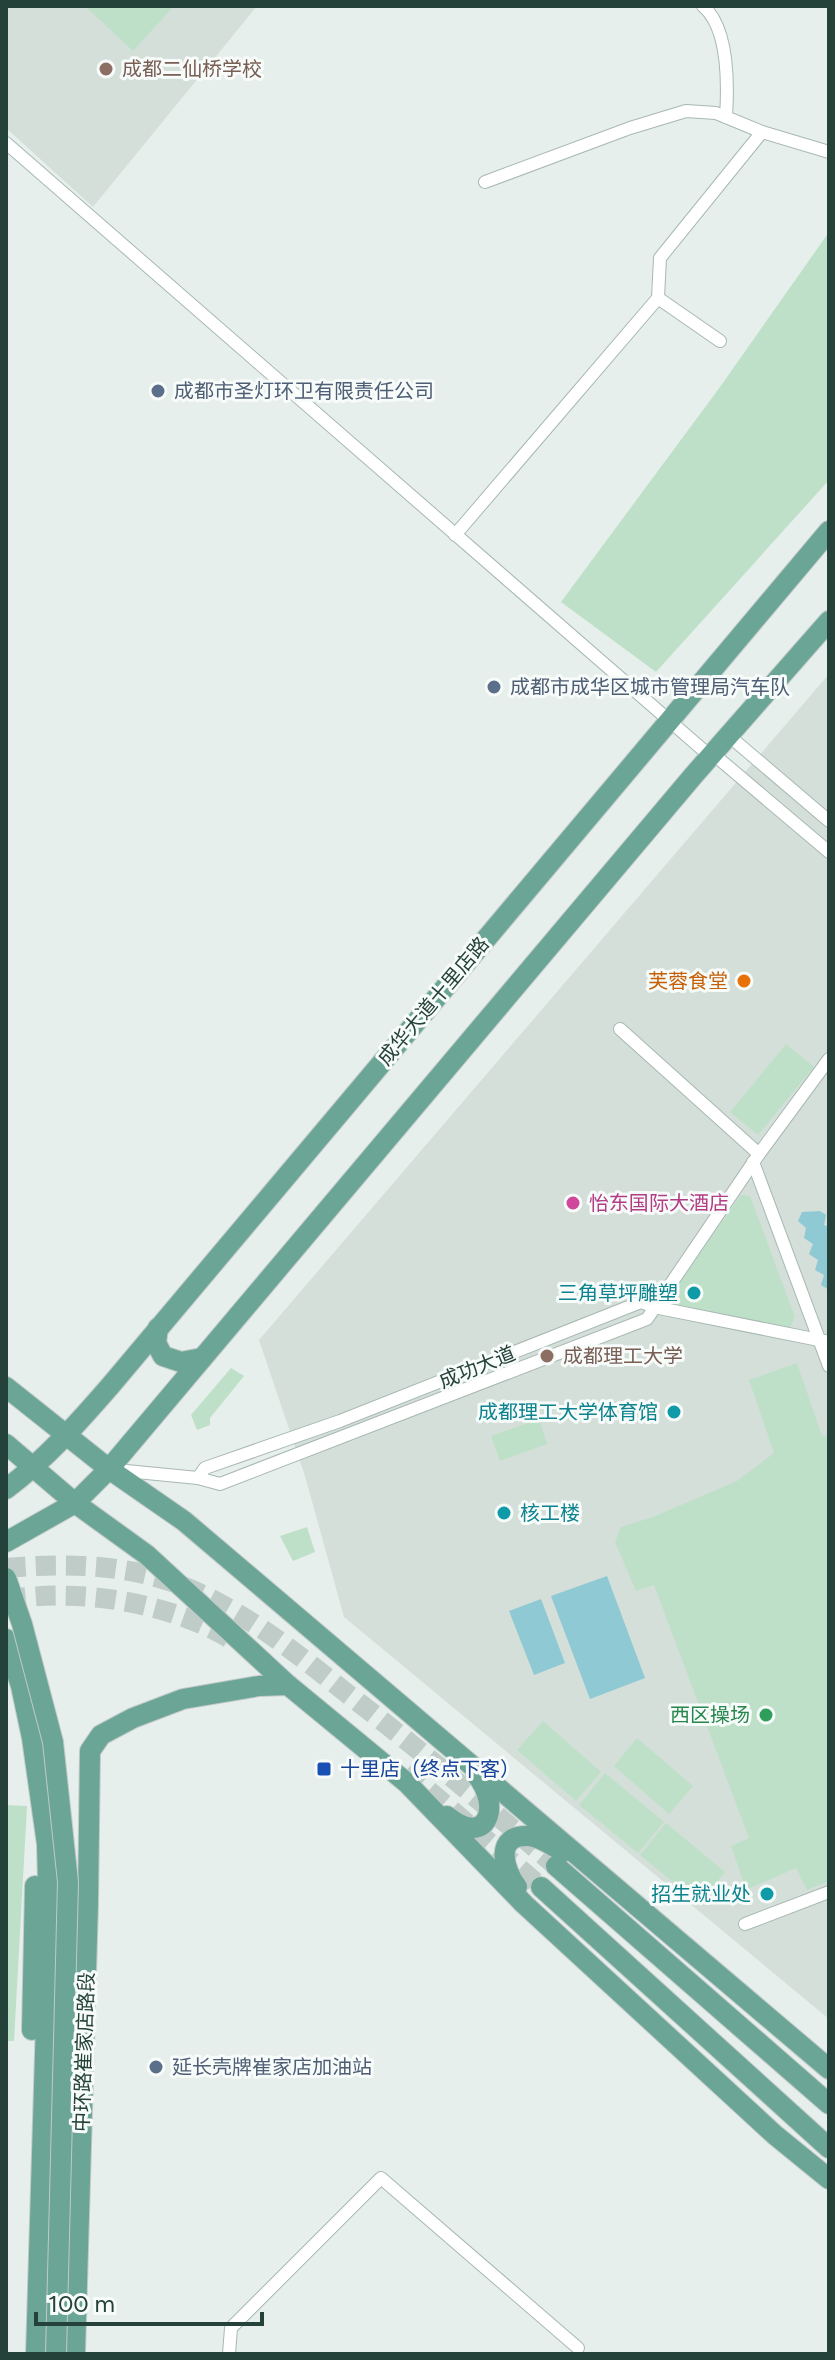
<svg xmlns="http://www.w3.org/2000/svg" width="835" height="2360" font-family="Figtree,'Noto Sans SC',sans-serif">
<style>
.built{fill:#d4dfda}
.green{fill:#bfe0c8}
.water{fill:#8ec9d4}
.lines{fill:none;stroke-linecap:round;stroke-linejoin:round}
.primary-tunnel{stroke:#bfccc8;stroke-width:20;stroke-dasharray:20 10;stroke-linecap:butt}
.street-casing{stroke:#a8b8b2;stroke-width:14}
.primary-casing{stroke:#c2cac8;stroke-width:22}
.street{stroke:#fff;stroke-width:12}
.primary{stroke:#6aa596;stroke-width:20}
.primary-bridge-casing{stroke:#c2cac8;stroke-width:22;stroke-linecap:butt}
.primary-bridge{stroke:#6aa596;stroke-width:20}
.education-dot{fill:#8d6e63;stroke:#f7fbf9;stroke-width:3}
.service-dot{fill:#5c6f8a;stroke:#f7fbf9;stroke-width:3}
.food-dot{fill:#e8710a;stroke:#f7fbf9;stroke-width:3}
.hotel-dot{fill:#d1479c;stroke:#f7fbf9;stroke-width:3}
.culture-dot{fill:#0f9aa8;stroke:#f7fbf9;stroke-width:3}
.leisure-dot{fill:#2e9e5b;stroke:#f7fbf9;stroke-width:3}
.transit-dot{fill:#1a4fb4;stroke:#f7fbf9;stroke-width:3}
.labels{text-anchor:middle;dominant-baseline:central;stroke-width:6;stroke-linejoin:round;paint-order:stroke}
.education-label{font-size:20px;fill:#785e54;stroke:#f7fbf9;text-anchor:start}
.service-label{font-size:20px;fill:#4e5e75;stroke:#f7fbf9;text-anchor:start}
.food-label{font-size:20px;fill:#c56008;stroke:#f7fbf9;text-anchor:end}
.street-label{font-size:20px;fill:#24423a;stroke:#f7fbf9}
.hotel-label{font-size:20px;fill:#b23c85;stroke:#f7fbf9;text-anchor:start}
.culture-label{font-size:20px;fill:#0d838f;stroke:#f7fbf9;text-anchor:end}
.leisure-label{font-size:20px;fill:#27864d;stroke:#f7fbf9;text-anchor:end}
.transit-label{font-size:20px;fill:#164399;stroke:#f7fbf9;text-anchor:start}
</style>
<rect width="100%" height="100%" fill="#e6efeb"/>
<g class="built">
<polygon points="10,6 257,6 93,207 6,128 6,10"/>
<polygon points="829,674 829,2019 344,1617 305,1476 259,1340"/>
</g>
<g class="green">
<polygon points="85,6 174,6 133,51"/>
<polygon points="829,232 829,480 656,672 561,602 720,387"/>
<polygon points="786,1044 814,1067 758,1135 730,1112"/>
<polygon points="741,1195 750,1196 795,1317 790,1328 677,1306 672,1292"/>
<polygon points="797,1363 822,1436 829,1435 829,1881 807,1890 796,1868 746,1890 731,1846 749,1838 654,1585 636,1591 615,1542 621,1527 653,1517 737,1481 774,1453 749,1380"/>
<polygon points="231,1368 244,1376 210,1418 210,1425 197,1430 191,1415"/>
<polygon points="539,1419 547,1444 500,1461 491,1436"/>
<polygon points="307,1527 315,1552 293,1561 280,1536"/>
<polygon points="543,1721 601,1772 576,1801 517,1750"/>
<polygon points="637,1738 693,1786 669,1814 614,1766"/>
<polygon points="605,1773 664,1822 638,1853 579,1805"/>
<polygon points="6,1805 27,1806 14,2041 6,2041"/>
<polygon points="666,1823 725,1872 699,1903 640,1855"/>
</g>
<g class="water">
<polygon points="820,1211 826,1215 824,1225 829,1227 829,1290 821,1285 824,1275 815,1270 818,1260 809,1254 813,1244 804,1238 806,1228 798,1221 802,1212"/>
<polygon points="607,1576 645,1678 590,1699 551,1596"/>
<polygon points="541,1599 565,1663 534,1675 509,1611"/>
</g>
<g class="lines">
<g class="primary-tunnel">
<path d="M6 1568C58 1563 119 1564 169 1581 236 1604 294 1651 349 1695 420 1750 488 1807 556 1866"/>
<path d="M6 1600C79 1587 175 1603 237 1643"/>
<polyline points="406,1771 541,1887"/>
</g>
<defs>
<g id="street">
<path d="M703 6C729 28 728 86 726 117"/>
<polyline points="6,143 710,756"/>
<polyline points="485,182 630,128 686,111 716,113 762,132 829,152"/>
<polyline points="658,298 720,341"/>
<polyline points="455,535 658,298 660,258 762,132"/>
<polyline points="728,735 829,821"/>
<polyline points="712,753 829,852"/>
<polyline points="620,1029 759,1154"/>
<polyline points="753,1162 829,1366"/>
<polyline points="116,1470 198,1478 220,1484 647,1319 759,1154 829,1059"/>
<polyline points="198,1478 205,1468 340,1421 641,1302 654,1307 829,1342"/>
<polyline points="745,1924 829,1892"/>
<polyline points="229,2354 231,2328 381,2178 578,2348"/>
</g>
<g id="primary">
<polyline points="158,1328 156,1343 163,1356 181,1362 202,1358"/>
<polyline points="6,1387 109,1469 184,1521 829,2069"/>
<polyline points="6,1444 75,1503 147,1555 288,1685 407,1783 524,1904 775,2135 829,2179"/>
<path d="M6 1489C46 1459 78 1423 111 1385L829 531"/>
<polyline points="6,1542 75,1503 109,1469 693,776 829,621"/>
<polyline points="6,1639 21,1686 32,1738 47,1844 49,1921 36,2354"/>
<path d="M447 1816C486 1848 503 1808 476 1774"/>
<polyline points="556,1866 829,2104"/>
<path d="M517 1887C503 1869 494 1834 529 1836 541 1837 553 1846 563 1852"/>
<polyline points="541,1887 829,2148"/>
<polyline points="32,2030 35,1886"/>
<polyline points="75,2354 88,1904 90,1751 101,1735 133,1718 183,1699 259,1686 288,1685"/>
</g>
</defs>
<use href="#street" class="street-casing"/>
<use href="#primary" class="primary-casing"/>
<use href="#street" class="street"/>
<use href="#primary" class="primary"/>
<defs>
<polyline id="primary-bridge" points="6,1578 22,1624 53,1742 68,1882 56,2354"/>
</defs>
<use href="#primary-bridge" class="primary-bridge-casing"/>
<use href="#primary-bridge" class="primary-bridge"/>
</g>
<g class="education-dot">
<circle cx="106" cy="69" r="8"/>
<circle cx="547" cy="1356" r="8"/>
</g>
<g class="service-dot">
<circle cx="158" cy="391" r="8"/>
<circle cx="494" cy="687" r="8"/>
<circle cx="156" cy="2067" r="8"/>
</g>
<circle class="food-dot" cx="744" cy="981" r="8"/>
<circle class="hotel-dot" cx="573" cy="1203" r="8"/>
<g class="culture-dot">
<circle cx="694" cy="1293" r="8"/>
<circle cx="674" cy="1412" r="8"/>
<circle cx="504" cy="1513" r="8"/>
<circle cx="767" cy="1894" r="8"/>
</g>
<circle class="leisure-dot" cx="766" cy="1715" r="8"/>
<rect class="transit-dot" x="316" y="1761" width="16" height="16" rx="4"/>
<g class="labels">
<g class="education-label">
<text x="122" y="69">成都二仙桥学校</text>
<text x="563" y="1356">成都理工大学</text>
</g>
<g class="service-label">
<text x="174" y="391">成都市圣灯环卫有限责任公司</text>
<text x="510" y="687">成都市成华区城市管理局汽车队</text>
<text x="172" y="2067">延长壳牌崔家店加油站</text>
</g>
<g class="food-label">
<text x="728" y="981">芙蓉食堂</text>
</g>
<g class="street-label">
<text transform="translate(433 1001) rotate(-50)">成华大道十里店路</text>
<text transform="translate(477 1367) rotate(-22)">成功大道</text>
<text transform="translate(84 2052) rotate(-88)">中环路崔家店路段</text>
</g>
<g class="hotel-label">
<text x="589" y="1203">怡东国际大酒店</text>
</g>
<g class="culture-label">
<text x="678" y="1293">三角草坪雕塑</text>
<text x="658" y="1412">成都理工大学体育馆</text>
<text x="520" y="1513" text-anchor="start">核工楼</text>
<text x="751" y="1894">招生就业处</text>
</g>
<g class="leisure-label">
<text x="750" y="1715">西区操场</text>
</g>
<g class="transit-label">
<text x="340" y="1769">十里店（终点下客）</text>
</g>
</g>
<rect width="835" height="2360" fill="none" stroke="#24423a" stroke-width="16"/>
<path d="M36 2312v12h226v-12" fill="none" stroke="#24423a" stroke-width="4"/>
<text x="48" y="2312" font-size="24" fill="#24423a" stroke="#f7fbf9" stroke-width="6" paint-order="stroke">100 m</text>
</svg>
